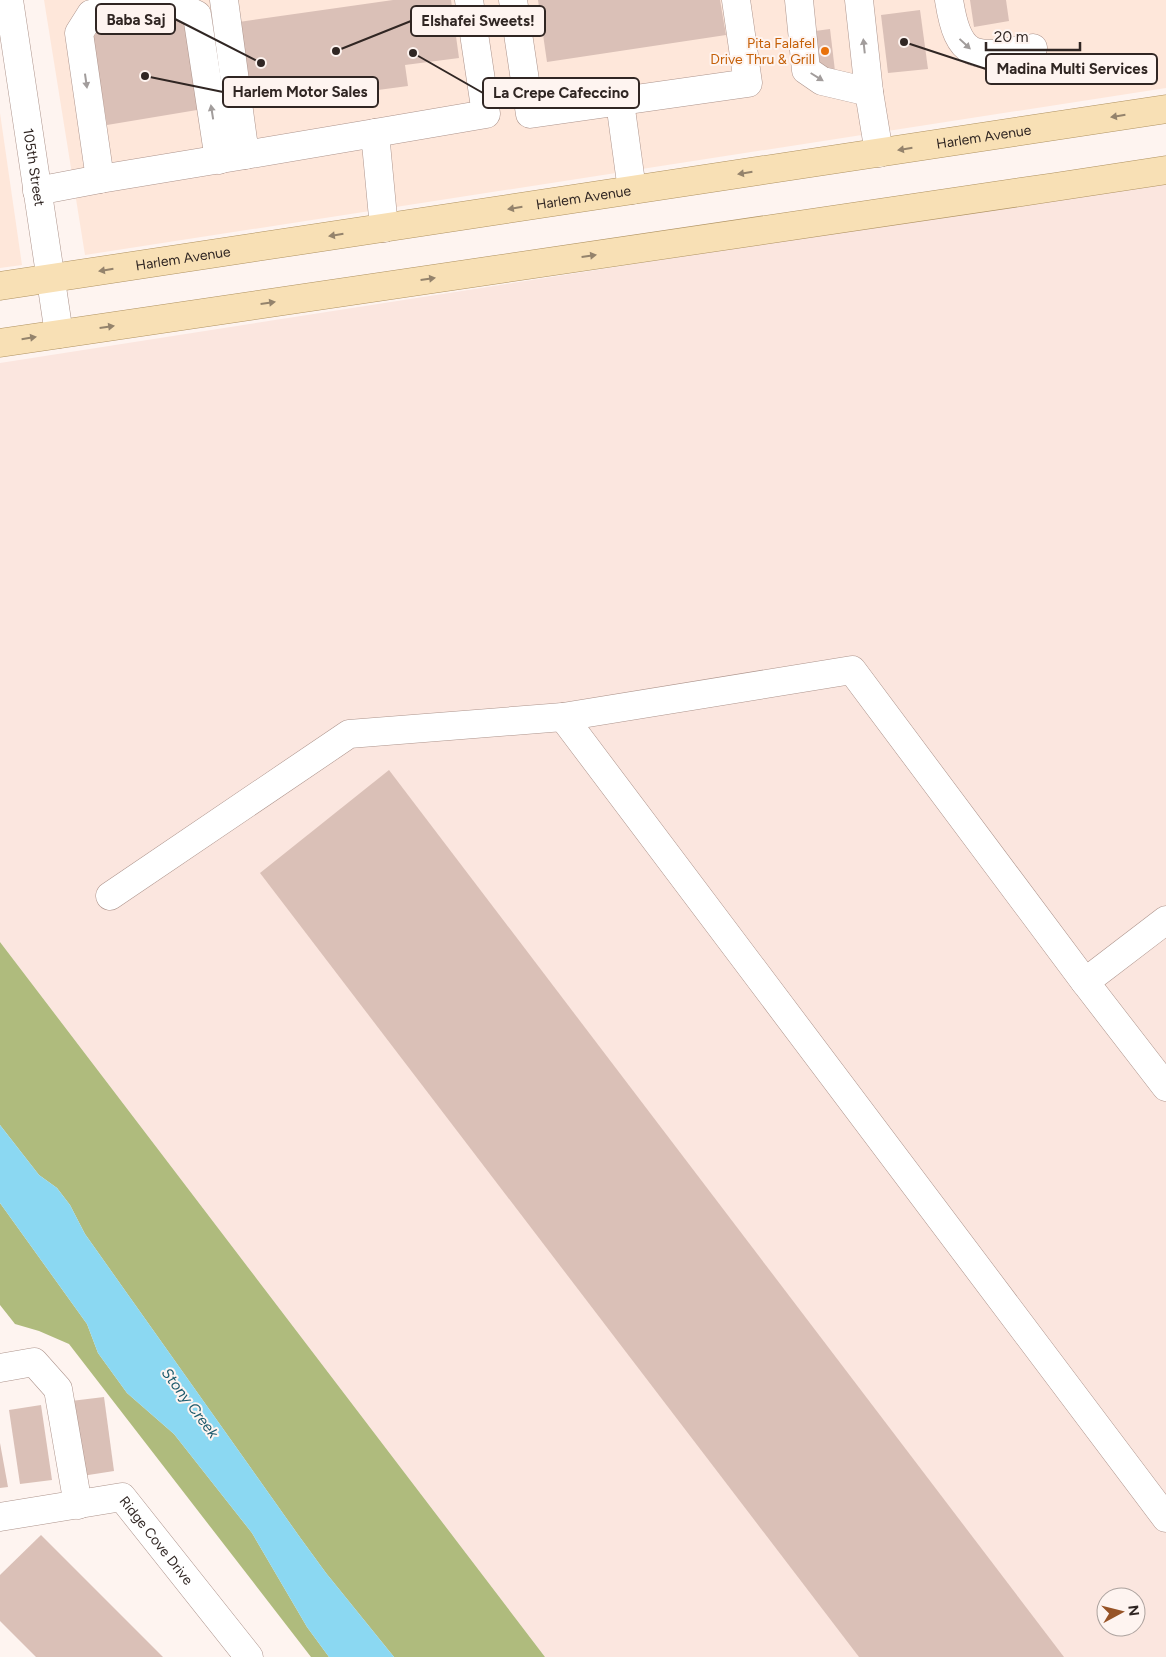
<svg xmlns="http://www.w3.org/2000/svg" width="1166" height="1657" font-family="Figtree,sans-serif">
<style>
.commercial{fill:#fee7da}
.built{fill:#fbe6df;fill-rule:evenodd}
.forest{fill:#afbb7d}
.water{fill:#8bd8f2}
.building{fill:#dac0b7}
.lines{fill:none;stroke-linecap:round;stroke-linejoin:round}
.minor-casing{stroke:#ad948c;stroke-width:29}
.major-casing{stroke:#af9262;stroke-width:29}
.minor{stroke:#fff;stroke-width:28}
.major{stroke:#f8e0b5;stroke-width:28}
.oneway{fill:#a29d9c}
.oneway2{fill:#94836c}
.food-dot{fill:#e8710a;stroke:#fef4f0;stroke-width:2}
.labels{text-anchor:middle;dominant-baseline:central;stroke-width:4;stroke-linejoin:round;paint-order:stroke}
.food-label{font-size:14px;fill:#c56008;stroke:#fef4f0;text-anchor:end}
.street-label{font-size:14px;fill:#302623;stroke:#fef4f0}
.water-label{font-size:15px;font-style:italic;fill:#1c5a6c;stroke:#fef4f0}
.leader{fill:none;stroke:#302623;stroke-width:2}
.callout-dot{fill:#302623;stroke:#fef4f0;stroke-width:2}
.callout{fill:#fef4f0;stroke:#302623;stroke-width:2}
.callout-label{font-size:15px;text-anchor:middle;font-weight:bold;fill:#302623}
</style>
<rect width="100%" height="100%" fill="#fef4f0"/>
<g class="commercial">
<polygon points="44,0 1166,0 1166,88 85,255"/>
<polygon points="0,113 22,265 0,268"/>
</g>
<path class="built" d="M1166 181V1657H545L0 942V363ZM1106 1597H1136V1627H1106Z"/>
<g class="forest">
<polygon points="0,942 545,1657 394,1657 326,1573 299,1536 85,1234 70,1205 57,1188 39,1175 0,1125"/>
<polygon points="0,1203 87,1324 98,1353 127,1393 174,1434 252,1533 307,1627 329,1657 311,1657 69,1344 39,1331 15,1324 0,1305"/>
</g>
<polygon class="water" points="0,1125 39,1175 57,1188 70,1205 85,1234 299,1536 326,1573 394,1657 329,1657 307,1627 252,1533 174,1434 127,1393 98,1353 87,1324 0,1203"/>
<g class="building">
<polygon points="393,0 451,0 459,58 405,65 408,86 251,107 239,22"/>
<polygon points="538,0 720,0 726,35 547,62"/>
<polygon points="970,0 1006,0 1009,21 974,27"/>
<polygon points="920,10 928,69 888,73 881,15"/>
<polygon points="176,14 189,25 203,109 107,125 93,38 102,25"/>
<polygon points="830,29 835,71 819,73 815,31"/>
<polygon points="389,770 1064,1657 859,1657 260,873"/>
<polygon points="104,1397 114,1471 82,1476 71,1401"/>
<polygon points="41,1405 52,1480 20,1484 9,1410"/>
<polygon points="0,1443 8,1487 0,1488"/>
<polygon points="41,1535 163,1657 36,1657 0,1621 0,1575"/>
</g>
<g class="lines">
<defs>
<g id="minor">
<path id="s1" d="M9 0 59 334"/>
<polyline points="168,0 197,15 219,160"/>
<polyline points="224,0 245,155 375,133 384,228"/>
<polyline points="513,0 530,114 748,83 736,0"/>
<polyline points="799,0 806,70 822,81 869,92"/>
<polyline points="859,0 869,92 879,153"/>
<path d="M949 0C959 64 977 57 1033 48"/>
<polyline points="620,102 632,190"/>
<polyline points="375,133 486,114 469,0"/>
<polyline points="100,179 79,33 91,14 162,0"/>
<polyline points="37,191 100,179 245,155"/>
<polyline points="563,717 1166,1518"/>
<polyline points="110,896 349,734 563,717 852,670 1085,982"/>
<polyline points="1166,920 1085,982 1166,1087"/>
<polyline points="0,1368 34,1362 58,1389 78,1505"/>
<path id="s2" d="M0 1517 122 1497 249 1657"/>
</g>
<g id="major">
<path id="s3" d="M0 286 1166 109"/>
<polyline points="0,343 1055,187 1166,170"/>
</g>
</defs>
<use href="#minor" class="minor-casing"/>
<use href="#major" class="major-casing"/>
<use href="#minor" class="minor"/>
<use href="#major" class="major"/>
</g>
<defs><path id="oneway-solid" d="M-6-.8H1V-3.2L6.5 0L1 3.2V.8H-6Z" transform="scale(1.25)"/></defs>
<g class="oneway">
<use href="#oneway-solid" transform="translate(965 44) rotate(43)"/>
<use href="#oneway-solid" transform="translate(864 46) rotate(-96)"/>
<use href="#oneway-solid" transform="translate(817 77) rotate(32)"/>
<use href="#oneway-solid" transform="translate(86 81) rotate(82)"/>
<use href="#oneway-solid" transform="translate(212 112) rotate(-99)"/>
</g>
<g class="oneway2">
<use href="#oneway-solid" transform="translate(1118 116) rotate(171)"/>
<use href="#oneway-solid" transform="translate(905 149) rotate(171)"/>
<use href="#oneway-solid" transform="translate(745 173) rotate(171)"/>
<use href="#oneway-solid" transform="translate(515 208) rotate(171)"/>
<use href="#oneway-solid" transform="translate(336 235) rotate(171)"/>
<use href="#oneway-solid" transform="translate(589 256) rotate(-8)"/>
<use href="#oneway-solid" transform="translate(106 270) rotate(171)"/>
<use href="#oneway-solid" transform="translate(428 279) rotate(-8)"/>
<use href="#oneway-solid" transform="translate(268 303) rotate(-8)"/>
<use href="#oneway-solid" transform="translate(107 327) rotate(-8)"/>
<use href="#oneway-solid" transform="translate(29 338) rotate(-9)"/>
</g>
<circle class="food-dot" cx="825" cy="51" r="5"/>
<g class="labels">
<g class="food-label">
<text x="815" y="43">Pita Falafel<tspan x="815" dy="16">Drive Thru &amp; Grill</tspan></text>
</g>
<g class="street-label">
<text stroke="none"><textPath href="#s3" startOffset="995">Harlem Avenue</textPath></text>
<text stroke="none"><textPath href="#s1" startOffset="169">105th Street</textPath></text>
<text stroke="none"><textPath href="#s3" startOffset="590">Harlem Avenue</textPath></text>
<text stroke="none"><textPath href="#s3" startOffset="185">Harlem Avenue</textPath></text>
<text stroke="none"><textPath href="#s2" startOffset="179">Ridge Cove Drive</textPath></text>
</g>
<g class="water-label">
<text transform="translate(190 1403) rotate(53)">Stony Creek</text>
</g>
</g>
<path class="leader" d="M261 63L175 19M336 51L411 21M904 42L986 69M145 76L223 92M413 53L483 93"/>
<g class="callout-dot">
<circle cx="261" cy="63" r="5"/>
<circle cx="336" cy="51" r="5"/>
<circle cx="904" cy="42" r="5"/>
<circle cx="145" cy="76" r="5"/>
<circle cx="413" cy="53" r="5"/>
</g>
<g class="callout">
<rect x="96" y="4" width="79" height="30" rx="5"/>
<rect x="411" y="6" width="134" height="30" rx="5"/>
<rect x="986" y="54" width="171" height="30" rx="5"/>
<rect x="223" y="77" width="155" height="30" rx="5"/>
<rect x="483" y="78" width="156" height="30" rx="5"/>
</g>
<g class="callout-label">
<text x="136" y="25">Baba Saj</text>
<text x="478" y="26">Elshafei Sweets!</text>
<text x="1072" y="74">Madina Multi Services</text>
<text x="300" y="97">Harlem Motor Sales</text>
<text x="561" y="98">La Crepe Cafeccino</text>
</g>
<g transform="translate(1121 1612) rotate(83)"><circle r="24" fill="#fef4f0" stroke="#aca29e"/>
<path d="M0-4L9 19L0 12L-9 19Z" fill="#975326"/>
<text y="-8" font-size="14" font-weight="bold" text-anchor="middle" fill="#302623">N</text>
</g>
<path d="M986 42v8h94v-8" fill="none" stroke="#302623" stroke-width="2.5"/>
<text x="994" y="42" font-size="15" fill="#302623" stroke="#fef4f0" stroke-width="4" paint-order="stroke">20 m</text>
</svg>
